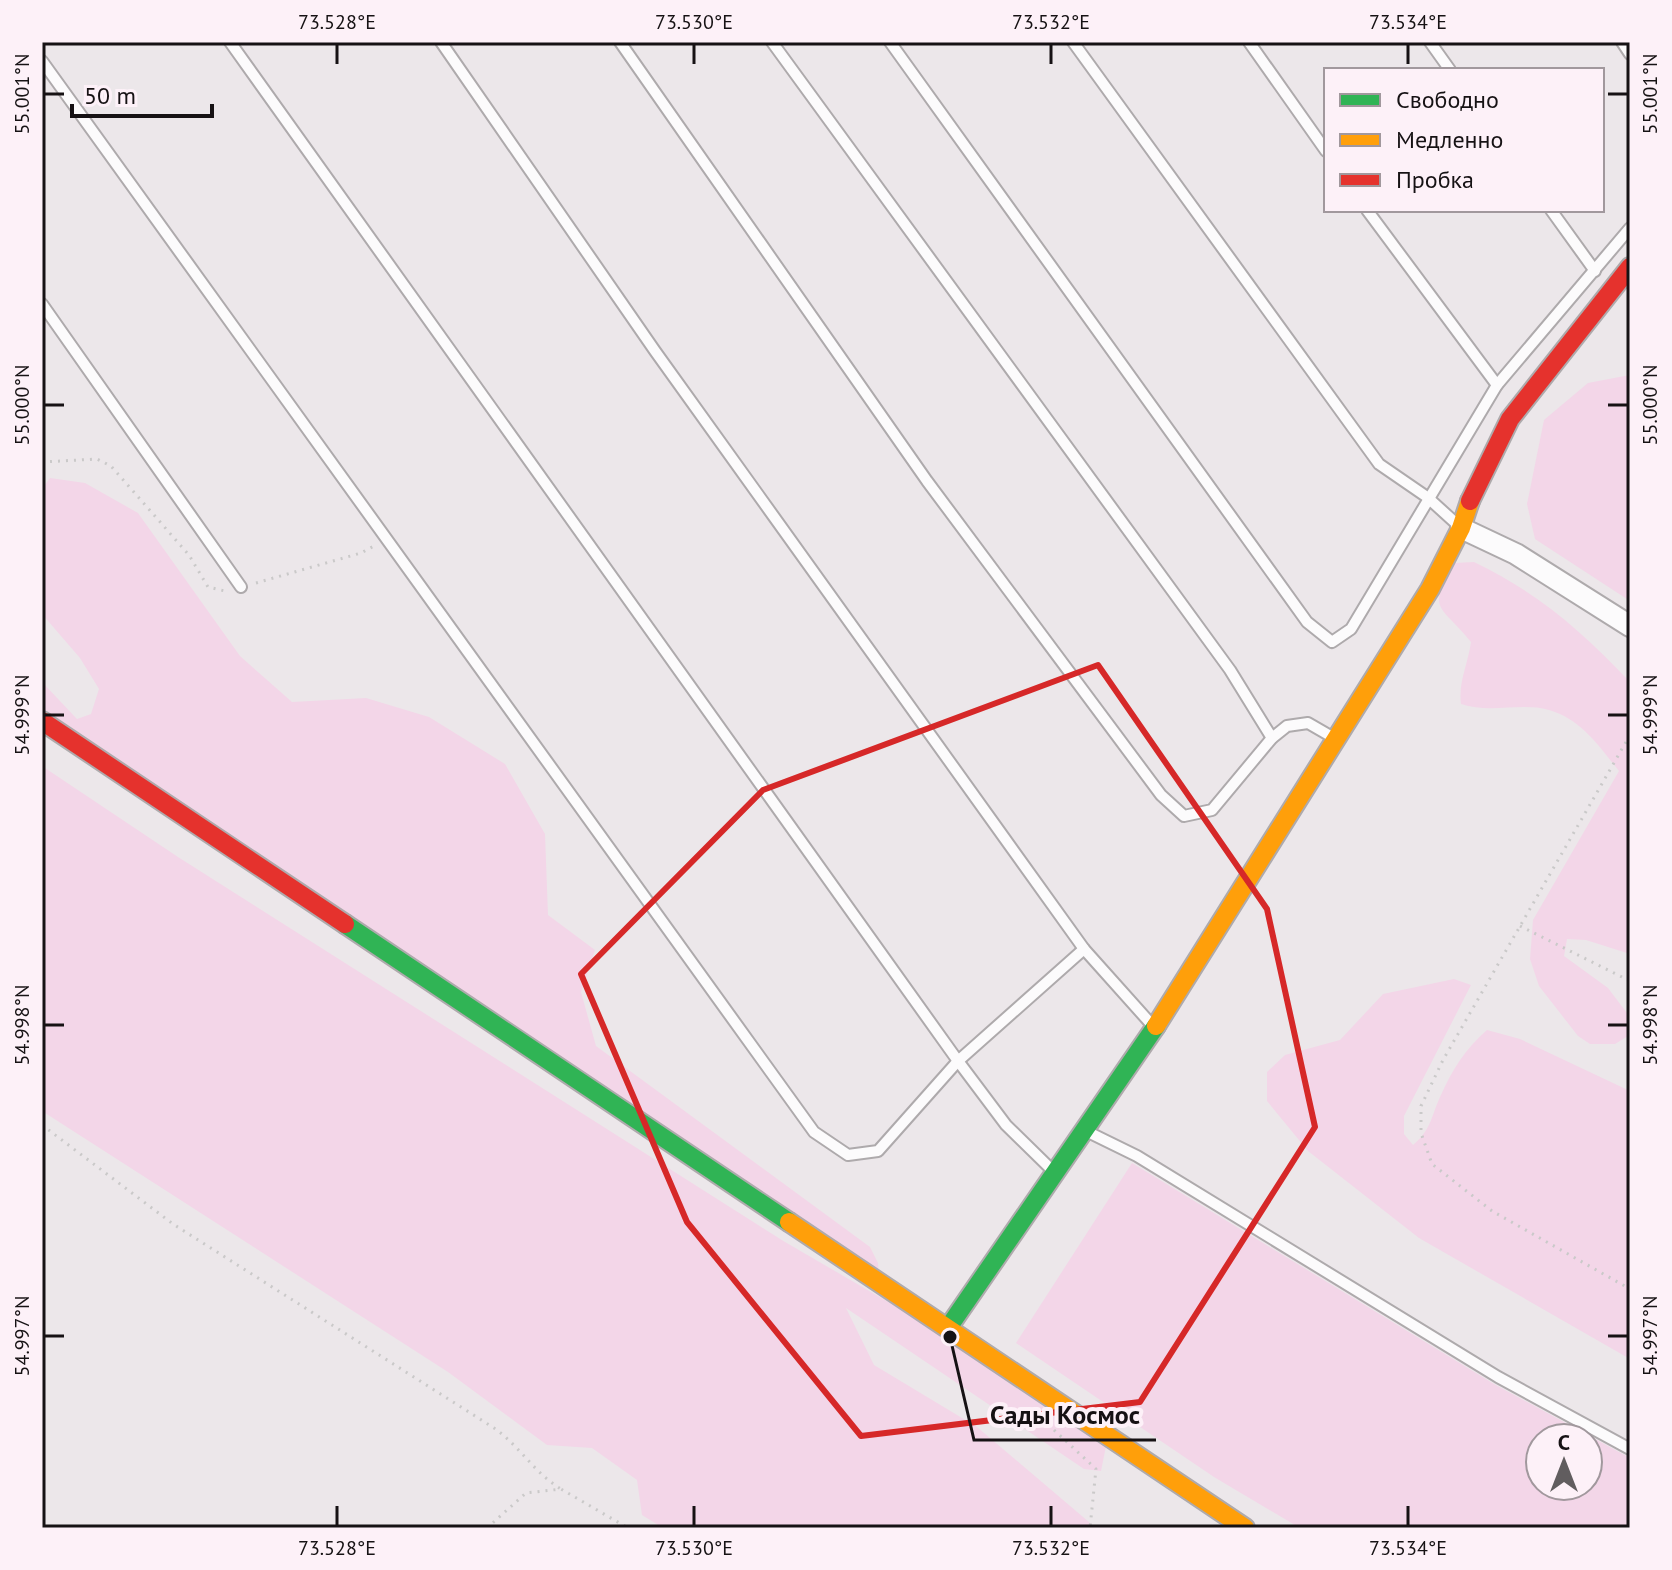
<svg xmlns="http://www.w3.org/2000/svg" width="1672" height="1570" font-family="'PT Sans',sans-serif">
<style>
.green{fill:#f3d6e8;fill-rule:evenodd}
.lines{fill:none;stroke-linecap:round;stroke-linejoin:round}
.lane-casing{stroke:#aeaaac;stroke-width:14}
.street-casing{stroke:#aeaaac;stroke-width:24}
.fast-casing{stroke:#aeaaac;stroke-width:22}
.slow-casing{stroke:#aeaaac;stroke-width:22}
.jam-casing{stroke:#aeaaac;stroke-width:22}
.path{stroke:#cac9c9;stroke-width:3;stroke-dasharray:2 6;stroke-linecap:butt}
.lane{stroke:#fcfbfc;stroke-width:10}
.street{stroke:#fcfbfc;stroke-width:20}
.fast{stroke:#30b455;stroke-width:18}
.slow{stroke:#ff9f0a;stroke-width:18}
.jam{stroke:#e5322d;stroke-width:18}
.marked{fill:none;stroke:#d62828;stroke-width:6;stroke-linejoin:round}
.ticks{fill:none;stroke:#161214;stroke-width:3}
.leader{fill:none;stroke:#161214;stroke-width:3}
.callout-dot{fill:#161214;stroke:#fdf1f8;stroke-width:3}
.callout-label{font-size:26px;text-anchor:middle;font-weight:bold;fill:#161214;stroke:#fdf1f8;stroke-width:8;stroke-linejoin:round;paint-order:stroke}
.neatline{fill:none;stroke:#161214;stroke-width:3}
.ticks-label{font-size:20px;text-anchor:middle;fill:#161214}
</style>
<rect width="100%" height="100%" fill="#ece7ea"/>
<g class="green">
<polygon points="1630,375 1630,601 1535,539 1527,504 1544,420 1588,383"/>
<polygon points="50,478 85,483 138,513 240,656 292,702 366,698 429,717 505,764 545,834 548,915 595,950 581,992 596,1046 870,1247 878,1263 879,1277 42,719 42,682 77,719 91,714 99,689 80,658 42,614 42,489"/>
<path d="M1474 562C1540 594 1580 630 1630 682V954L1586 940 1567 939 1564 956 1608 988 1630 1017 1628 1036 1615 1044H1590L1578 1036 1539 986 1530 959 1533 920 1619 771C1599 746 1581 719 1549 710 1521 702 1490 714 1461 704 1458 683 1468 664 1471 642 1440 604 1426 611 1454 563Z"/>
<polygon points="42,766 178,857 785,1242 957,1342 1106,1446 1101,1471 1084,1469 846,1308 874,1365 977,1427 1096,1528 663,1528 642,1515 637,1480 592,1448 547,1445 448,1372 42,1111"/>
<path d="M1454 979 1471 985 1404 1116V1134L1413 1145C1431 1130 1431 1117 1440 1097 1452 1070 1465 1049 1487 1030L1520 1039 1630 1091V1359L1419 1238 1308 1151 1267 1101V1072L1285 1055 1340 1040 1383 994Z"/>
<path d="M1132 1163 1494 1384 1630 1458V1528H1300L1214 1477 1016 1343ZM1588 1438V1486H1540V1438Z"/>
</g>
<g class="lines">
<defs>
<g id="lane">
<polyline points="230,42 958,1061 1006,1125 1052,1170"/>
<polyline points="441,42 655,351 1084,949 1152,1025"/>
<polyline points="620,42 927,481 1161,795 1184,816 1212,810 1272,738 1287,726 1308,723 1334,738"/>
<polyline points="772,42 1230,670 1272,738"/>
<polyline points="890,42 1307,622 1332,642 1351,629 1497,385 1630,228"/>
<polyline points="1073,42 1379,464 1427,497 1459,526"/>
<polyline points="1249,42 1326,151"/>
<polyline points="1430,42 1450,70"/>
<polyline points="1622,42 1630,54"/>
<polyline points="42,61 814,1132 848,1155 878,1151 958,1061 1084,949"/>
<polyline points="1367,210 1497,385"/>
<polyline points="1551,210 1595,271"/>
<polyline points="42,304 241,587"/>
<polyline points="1086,1131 1137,1156 1498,1377 1630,1449"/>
</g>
<polyline id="street" points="1461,528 1516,554 1630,626"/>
<g id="fast">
<polyline points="345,924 789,1222"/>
<polyline points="948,1328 1156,1026"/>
</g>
<g id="slow">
<polyline points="1156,1026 1430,589 1461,528 1470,501"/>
<polyline points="789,1222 1245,1528"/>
</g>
<g id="jam">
<polyline points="1470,501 1510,419 1630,267"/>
<polyline points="42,721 345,924"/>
</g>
</defs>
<use href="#lane" class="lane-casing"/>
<use href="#street" class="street-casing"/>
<use href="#fast" class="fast-casing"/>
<use href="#slow" class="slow-casing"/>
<use href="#jam" class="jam-casing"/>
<g class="path">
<polyline points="42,462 97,459 111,466 189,555 208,587 225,591"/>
<polyline points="256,583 361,553 374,546"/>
<polyline points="1630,735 1443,1060 1421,1106 1421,1133 1432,1164 1492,1211 1630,1289"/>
<polyline points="1520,926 1630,981"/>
<path d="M42 1125 173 1224 494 1428C521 1447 533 1472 561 1489"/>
<polyline points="1054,1430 1096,1469 1090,1528"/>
<polyline points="487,1528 526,1493 561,1489 628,1528"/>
</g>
<use href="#lane" class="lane"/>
<use href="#street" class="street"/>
<use href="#fast" class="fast"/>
<use href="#slow" class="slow"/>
<use href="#jam" class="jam"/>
</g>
<path class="marked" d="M1098 665 1267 909 1315 1127 1140 1402 861 1436 687 1222 581 974 763 790Z"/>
<path class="ticks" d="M337 44V64M694 44V64M1051 44V64M1408 44V64M44 94H64M1608 94H1628M44 405H64M1608 405H1628M44 715H64M1608 715H1628M44 1025H64M1608 1025H1628M44 1336H64M1608 1336H1628M337 1506V1526M694 1506V1526M1051 1506V1526M1408 1506V1526"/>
<path class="leader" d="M950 1337L974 1440H1156"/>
<circle class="callout-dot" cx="950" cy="1337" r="8"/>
<g class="callout-label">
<text x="1065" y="1424">Сады Космос</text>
</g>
<rect width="1672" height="1570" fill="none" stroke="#fdf1f8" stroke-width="88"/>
<rect x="1324" y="68" width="280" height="144" fill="#fdf1f8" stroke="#a1989d" stroke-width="2"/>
<rect x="1340" y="94" width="40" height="12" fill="#30b455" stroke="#a1989d" stroke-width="2"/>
<text x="1396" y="108" font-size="24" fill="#161214">Свободно</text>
<rect x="1340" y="134" width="40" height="12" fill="#ff9f0a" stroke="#a1989d" stroke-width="2"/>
<text x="1396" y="148" font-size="24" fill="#161214">Медленно</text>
<rect x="1340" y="174" width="40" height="12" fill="#e5322d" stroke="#a1989d" stroke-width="2"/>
<text x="1396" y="188" font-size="24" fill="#161214">Пробка</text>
<g transform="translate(1564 1462)"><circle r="38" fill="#fdf1f8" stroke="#a1989d" stroke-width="2"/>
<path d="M0-6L14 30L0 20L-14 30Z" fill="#615d5f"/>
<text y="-12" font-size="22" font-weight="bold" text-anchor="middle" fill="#161214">С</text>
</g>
<path d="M72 104v12h140v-12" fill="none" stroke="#161214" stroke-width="4"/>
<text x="84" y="104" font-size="24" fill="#161214" stroke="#fdf1f8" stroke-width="6" paint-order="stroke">50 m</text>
<rect x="44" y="44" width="1584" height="1482" class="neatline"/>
<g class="ticks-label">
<text x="337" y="29">73.528°E</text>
<text x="694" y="29">73.530°E</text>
<text x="1051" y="29">73.532°E</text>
<text x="1408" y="29">73.534°E</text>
<text transform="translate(22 94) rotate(-90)" y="7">55.001°N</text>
<text transform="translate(1650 94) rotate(-90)" y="7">55.001°N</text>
<text transform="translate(22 405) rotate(-90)" y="7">55.000°N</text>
<text transform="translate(1650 405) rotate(-90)" y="7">55.000°N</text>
<text transform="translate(22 715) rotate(-90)" y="7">54.999°N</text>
<text transform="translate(1650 715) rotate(-90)" y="7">54.999°N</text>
<text transform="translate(22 1025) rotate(-90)" y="7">54.998°N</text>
<text transform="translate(1650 1025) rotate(-90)" y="7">54.998°N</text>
<text transform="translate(22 1336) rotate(-90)" y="7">54.997°N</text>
<text transform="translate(1650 1336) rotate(-90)" y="7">54.997°N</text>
<text x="337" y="1555">73.528°E</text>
<text x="694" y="1555">73.530°E</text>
<text x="1051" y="1555">73.532°E</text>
<text x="1408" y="1555">73.534°E</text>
</g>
</svg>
